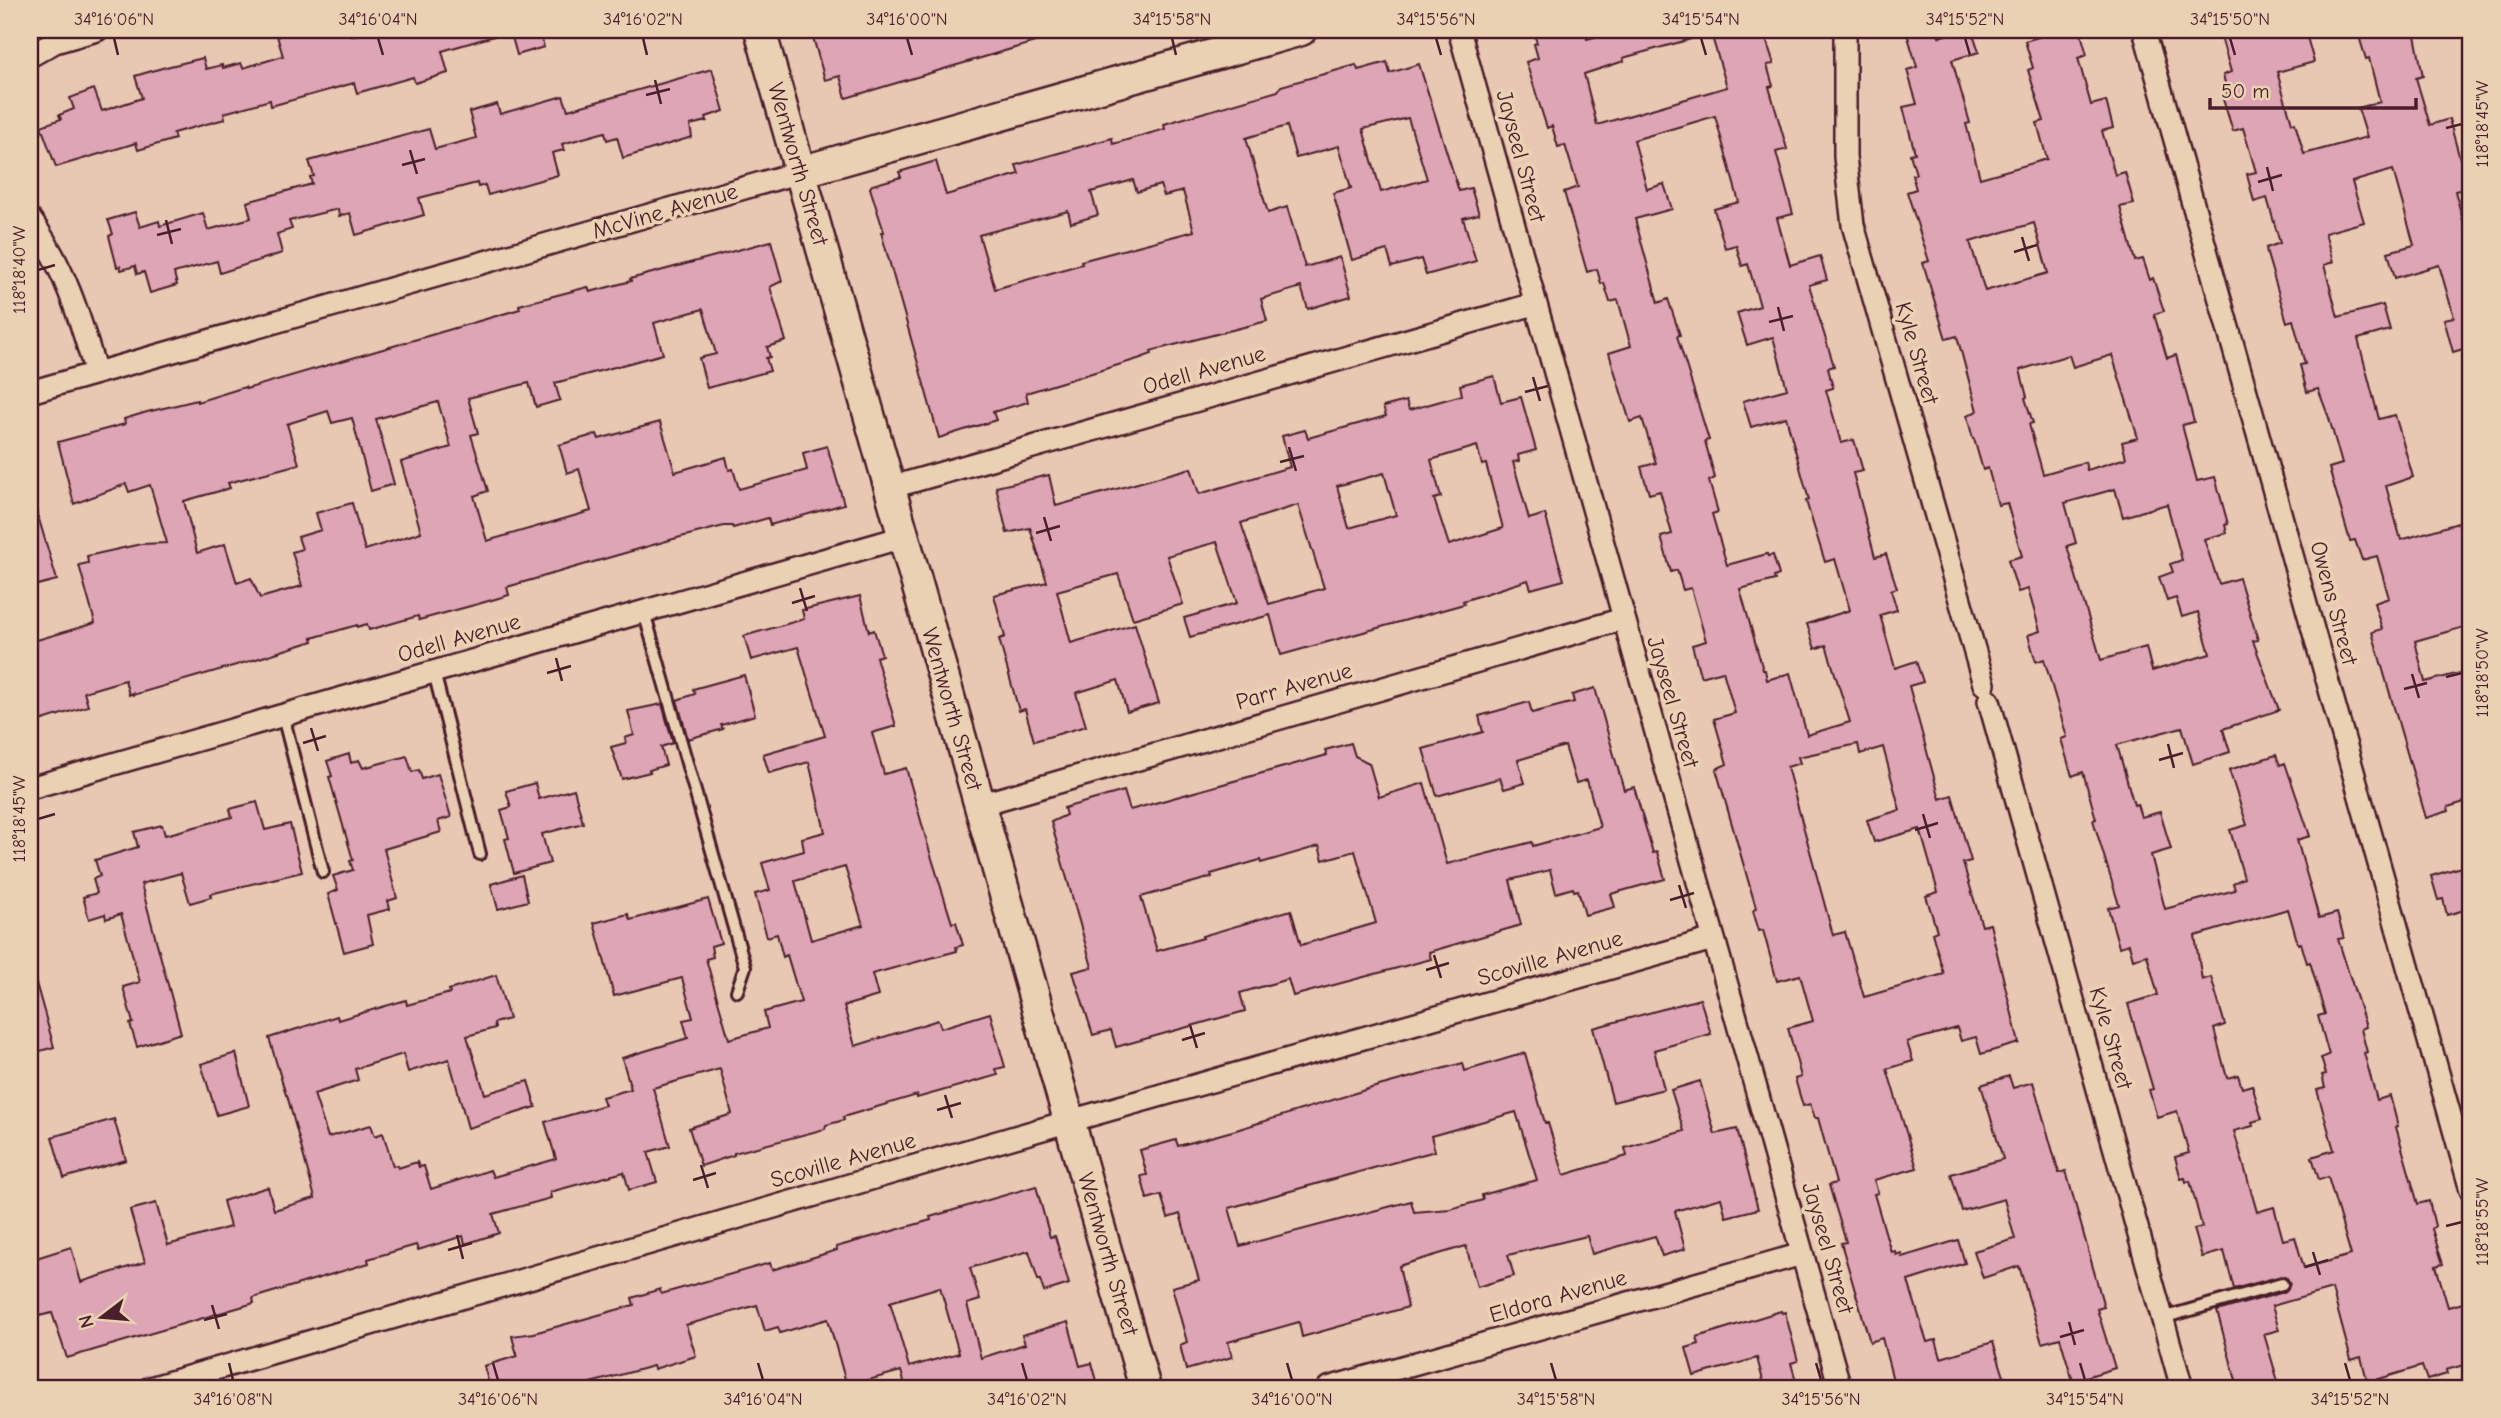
<svg xmlns="http://www.w3.org/2000/svg" width="2501" height="1418" font-family="'Comic Neue',sans-serif">
<style>
.building{fill:#dea5b5;stroke:#4a1f2b;stroke-width:2;fill-rule:evenodd}
.lines{fill:none;stroke-linecap:round;stroke-linejoin:round}
.lane-casing{stroke:#4a1f2b;stroke-width:16}
.street-casing{stroke:#4a1f2b;stroke-width:26}
.secondary-casing{stroke:#4a1f2b;stroke-width:35}
.lane{stroke:#ebd1b3;stroke-width:10}
.street{stroke:#ebd1b3;stroke-width:21}
.secondary{stroke:#ebd1b3;stroke-width:30}
.ticks{fill:none;stroke:#4a1f2b;stroke-width:2.5}
.labels{text-anchor:middle;dominant-baseline:central;stroke-width:7;stroke-linejoin:round;paint-order:stroke}
.street-label{font-size:23px;fill:#4a1f2b;stroke:#ebd1b3}
.neatline{fill:none;stroke:#4a1f2b;stroke-width:2.5}
.ticks-label{font-size:18px;text-anchor:middle;fill:#4a1f2b}
</style>
<rect width="100%" height="100%" fill="#e8c8b3"/>
<filter id="ink" filterUnits="userSpaceOnUse"><feTurbulence type="fractalNoise" baseFrequency=".0143" numOctaves="2"/><feDisplacementMap in="SourceGraphic" scale="14" xChannelSelector="R" yChannelSelector="G"/><feConvolveMatrix kernelMatrix="1 2 1 2 8 2 1 2 1" color-interpolation-filters="sRGB"/></filter>
<g filter="url(#ink)">
<g class="building">
<polygon points="285,30 351,30 352,36 374,30 493,30 494,36 442,51 448,73 415,83 413,77 357,93 354,83 271,106 270,100 224,113 225,119 173,133 175,139 138,150 136,143 56,167 41,126 61,119 59,115 74,109 70,98 94,89 102,111 142,98 135,76 162,68 203,58 206,69 222,65 223,68 241,63 243,68 283,56 277,36 286,33"/>
<polygon points="510,30 539,30 544,47 517,55"/>
<polygon points="811,30 1054,30 1055,36 846,98 840,76 825,80"/>
<path d="M1533 30H1584L1587 39 1620 30H1701L1702 36 1623 58 1624 61 1584 74 1597 125 1727 87 1710 30H1763L1774 64 1767 65 1773 86 1769 87 1787 149 1776 152 1793 214 1777 218 1790 265 1820 256 1827 280 1809 285 1834 366 1828 368 1833 388 1826 390 1841 443 1854 440 1863 471 1853 473 1875 557 1886 554 1897 588 1891 590 1897 610 1880 615 1895 668 1916 661 1923 682 1909 686 1940 799 1952 795 1971 861 1963 863 1982 926 1990 924 2019 1043 1981 1054 1976 1037 1961 1041 1957 1028 1907 1042 1913 1061 1887 1069 1917 1168 1874 1180 1878 1193 1874 1194 1891 1252 1895 1251 1896 1255 1901 1253 1902 1257 1958 1240 1965 1263 1908 1281 1927 1342 1936 1340 1941 1358 1993 1342 2005 1380 1980 1388H1895L1882 1338 1870 1342 1841 1243 1846 1242 1829 1185 1836 1183 1818 1118H1815L1810 1104 1803 1106 1795 1079 1801 1077 1788 1028 1813 1021 1800 975 1777 981 1763 930 1759 931 1753 911 1756 908 1716 769 1727 764 1714 719 1735 713 1723 671 1701 677 1699 671 1692 645 1706 641 1691 588 1683 590 1677 570 1671 572 1661 537 1672 534 1660 491 1649 494 1641 467 1656 463 1642 418 1630 422 1609 353 1631 346 1618 300 1610 302 1604 283 1601 284 1597 269 1587 272 1564 192 1578 187 1565 145 1558 147 1552 126 1547 128 1526 62 1538 58 1534 44 1537 43ZM1715 116 1739 202 1714 209 1725 248 1736 245 1742 266 1748 264 1760 306 1737 313 1747 345 1773 337 1787 389 1743 401 1751 427 1786 417 1809 500 1806 501 1825 562 1835 559 1850 610 1807 624 1815 649 1826 645 1850 722 1807 735 1790 673 1767 680 1765 670H1763L1740 589 1775 580 1774 577 1779 575 1773 555 1768 556 1767 554 1727 565 1712 514 1718 512 1709 481 1715 478 1705 441 1709 440 1677 336 1680 335 1668 299 1658 303 1635 219 1672 209 1664 184 1647 189 1634 140ZM1858 744 1860 754 1883 747 1900 810 1867 820 1874 842 1920 829 1938 892 1926 896 1937 931 1932 933 1944 974 1864 997 1845 932 1833 935 1787 767 1800 763 1798 757Z"/>
<path d="M1906 30H1937L1939 37 1962 30H1972L1979 52 1952 60 1970 123 1966 124 1980 178 2047 159 2037 123 2044 121 2028 70 2033 68 2025 41 2062 30H2080L2087 55 2078 58 2091 105 2106 101 2113 128 2102 131 2115 175 2125 172 2134 204 2120 207 2135 261 2143 259 2150 280 2153 278 2164 311 2154 314 2167 358 2176 355 2194 422 2182 425 2197 481 2215 477 2228 524 2225 525 2227 533 2204 539 2219 584 2239 578 2258 640 2253 641 2279 710 2223 729 2230 752 2193 764 2182 727 2117 745 2134 805 2137 804 2141 817 2160 812 2171 849 2151 855 2165 909 2235 890 2233 883 2244 878 2230 830 2247 825 2229 770 2276 755 2280 765 2285 763 2310 836 2297 840 2319 918 2337 913 2344 938 2338 939 2366 1027 2361 1029 2367 1052 2364 1053 2377 1100 2390 1096 2398 1126 2396 1127 2418 1204 2429 1201 2435 1226 2432 1229 2443 1264 2436 1266 2448 1307 2467 1302 2471 1316V1363L2446 1370 2447 1374 2427 1380 2422 1366 2369 1382 2367 1380 2361 1357 2351 1360 2332 1289 2272 1306 2279 1330 2264 1334 2280 1388H2238L2217 1311 2284 1292 2288 1289 2290 1283 2287 1278 2281 1276 2234 1289 2224 1251 2202 1257 2194 1229 2202 1227 2190 1181 2186 1182 2185 1178 2181 1179 2175 1157 2189 1153 2177 1111 2157 1117 2149 1090 2153 1089 2128 1004 2158 995 2147 955 2133 959 2129 944 2119 947 2108 908 2119 905 2093 820 2096 819 2083 772 2072 776 2061 739 2067 737 2044 659 2036 662 2028 635 2040 631 2028 589 2018 592 2008 560 2022 556 2007 503 1998 505 1988 468 1983 470 1974 439H1973L1967 416 1977 411 1957 336 1946 339 1923 263 1929 261 1907 192 1916 189 1912 175 1916 174 1910 154 1915 153 1903 107 1917 104 1907 70 1917 67ZM2034 223 2048 273 1985 291 1970 242ZM2069 355 2073 367 2112 355 2138 438 2122 442 2126 458 2087 470 2085 462 2043 474 2029 424 2033 423 2025 398 2027 397 2020 370ZM2115 489 2123 517 2167 504 2182 560 2170 564 2173 572 2159 577 2167 601 2176 598 2182 617 2198 612 2210 654 2152 671 2146 647 2101 660 2067 546 2076 543 2065 503ZM2288 909 2298 944 2301 943 2307 963 2310 962 2325 1014 2318 1016 2329 1055 2321 1058 2326 1074 2322 1075 2325 1088 2317 1090 2334 1150 2312 1157 2319 1180 2328 1177 2351 1255 2304 1268 2295 1237 2283 1240 2274 1207 2257 1212 2234 1131 2253 1126 2252 1122 2262 1119 2252 1085 2242 1088 2238 1075 2227 1078 2214 1029 2225 1025 2211 977 2202 980 2195 936Z"/>
<polygon points="2219,30 2305,30 2314,62 2277,72 2292,123 2295,123 2304,154 2367,137 2358,108 2380,102 2369,58 2366,59 2357,30 2414,30 2423,76 2416,78 2430,125 2449,119 2468,188 2455,191 2471,250 2471,353 2465,354 2463,349 2453,352 2444,319 2454,317 2439,265 2395,278 2388,252 2414,245 2393,170 2352,182 2364,222 2325,233 2333,262 2324,265 2338,317 2383,305 2390,330 2358,339 2379,419 2395,415 2413,477 2386,486 2401,540 2471,519 2471,625 2415,641 2425,682 2471,670 2471,800 2448,807 2449,811 2426,818 2372,632 2382,629 2374,603 2389,598 2377,556 2362,560 2355,540 2350,541 2329,468 2342,464 2329,418 2318,389 2307,392 2300,365 2305,364 2293,320 2287,322 2267,254 2266,248 2280,243 2267,198 2254,202 2247,174 2256,172 2243,128 2233,131 2222,96 2228,95 2223,75 2231,72"/>
<path d="M1387 62 1390 73 1419 64 1459 191 1471 188 1479 214 1463 218 1476 261 1426 275 1421 259 1392 267 1387 250 1352 260 1333 193 1351 188 1339 146 1296 158 1287 126 1246 138 1268 213 1287 207 1305 267 1340 257 1351 296 1308 309 1301 287 1261 299 1267 321 1151 351 1152 354 1138 359 1026 393 1028 402 993 412 996 420 939 438 881 232H884L870 188 872 185 901 177 899 172 936 161 946 195 1019 174 1016 165 1112 138 1113 144 1165 129 1164 124 1278 91 1281 86 1356 65 1358 70ZM1408 118 1427 179 1381 192 1363 129ZM1133 180 1137 192 1160 185 1164 196 1183 191 1194 231 1081 261 1082 264 995 289 979 235 1068 211 1071 223 1098 215 1091 192Z"/>
<polygon points="712,69 724,111 706,117 707,121 690,125 692,137 623,158 617,137 607,140 605,132 562,144 564,150 552,153 558,175 488,195 485,185 478,187 477,183 419,198 424,215 356,235 350,213 339,216 338,209 289,221 292,229 277,234 282,253 220,273 217,261 174,273 177,285 150,293 144,272 137,274 135,266 121,270 120,266 117,267 109,236 113,234 108,220 135,212 140,227 159,221 160,226 203,213 208,230 251,218 247,202 312,184 310,177 314,176 309,161 429,129 435,149 476,138 469,112 497,104 500,114 563,96 568,110"/>
<path d="M771 241 782 281 770 287 786 341 767 347 770 357 766 358 770 371 707 388 699 358 716 354 703 309 654 323 663 354 555 383 560 400 536 407 529 383 468 398 478 433 471 435 488 491 474 496 487 541 591 511 579 469 567 473 559 445 597 434 599 439 660 422 675 472 726 457 729 470 733 469 739 489 807 470 803 453 827 446 844 504 770 525 768 518 733 528 732 526H724L677 538 507 587 509 595 478 604 419 620 418 616 369 630 367 624 357 627V625L312 638 313 641 250 661 133 695V693L129 695 125 680 84 692 88 706 30 724V642L95 623 79 565 88 563 87 556 141 544 167 543 150 485 129 492 126 484 74 504 58 442 125 424 124 419 147 412 197 400V402L245 387 246 389 520 309 519 305 588 287 590 292 631 281 630 279ZM438 402 451 447 401 462 421 532 365 550 352 503 316 513 321 530 298 537 302 549 292 552 302 586 260 598 251 578 237 583 225 544 197 553 184 501 230 488 228 483 299 464 287 424 328 411 332 423 352 418 371 491 394 484 376 419Z"/>
<path d="M1494 376 1501 402 1521 397 1536 450 1518 455 1519 461 1513 462 1529 519 1545 514 1564 580 1531 589 1528 580 1463 601 1464 604 1281 655 1270 615 1190 637 1184 618 1237 603 1217 542 1167 556 1183 604 1133 619 1118 574 1057 591 1071 643 1135 624 1159 703 1127 712 1118 680 1076 693 1086 726 1034 741 1025 709 1019 711 1002 650 999 639 1005 637 994 595 1047 582 1030 528 1007 533 996 487 1049 475 1056 506 1191 468 1199 494 1290 467 1282 436 1305 430 1308 438 1386 416 1383 407 1406 401 1409 410 1462 395 1460 385ZM1477 446 1482 465 1486 464 1503 528 1449 545 1434 499 1441 497 1431 460ZM1384 473 1396 515 1349 528 1337 486ZM1298 505 1324 588 1269 604 1241 523Z"/>
<polygon points="35,506 57,580 30,587 30,507"/>
<path d="M860 596 869 632 874 630 882 655 876 657 896 726 872 733 884 774 906 768 929 849 952 923 956 922 963 945 956 947 957 951 872 974 878 996 844 1006 855 1046 938 1020 941 1028 990 1013 1005 1067 996 1069 998 1075 917 1098V1095L843 1117 844 1120 826 1125 825 1129 734 1153V1155L701 1166 689 1128 732 1114 720 1069 653 1088 670 1146 648 1152 657 1182 629 1190 624 1172 550 1192 551 1198 493 1214 499 1233 465 1244 463 1236 418 1250 416 1245 368 1259 369 1263 253 1298 254 1303 67 1358 52 1313 39 1316 30 1286V1260L71 1247 81 1282 145 1262 130 1210 156 1203 168 1245 230 1227 223 1201 268 1187 274 1210 315 1198 287 1095H286L269 1038 337 1016 338 1020 406 1000 407 1005 450 993 449 990 496 975 509 1019 494 1023 495 1028 467 1036 485 1094 528 1081 536 1107 468 1128 449 1059 408 1072 403 1054 355 1069 358 1080 314 1094 328 1137 371 1125 375 1136 383 1133 393 1166 397 1165 398 1168 417 1162 419 1167 424 1166 431 1189 490 1170 493 1177 556 1159 545 1122 605 1105 602 1097 631 1089 622 1058 688 1038 683 1020 693 1018 682 978 614 996 594 923 628 914 630 920 708 899 721 943 711 946 713 957 706 959 729 1039 768 1028 764 1012 801 1002 787 955 783 957 777 934 767 937 755 894 770 890 762 863 804 851 802 838 825 832 809 762 769 773 763 754 825 736 798 647 751 660 744 636 804 619 802 610ZM845 867 863 925 811 940 795 881Z"/>
<polygon points="744,675 755,715 721,725 723,729 688,739 677,700 695,694 693,689"/>
<path d="M1595 688 1624 790 1634 787 1653 853 1657 852 1665 879 1611 894 1615 907 1585 915 1578 890 1574 891 1573 888 1556 893 1550 870 1510 880 1521 925 1429 952 1431 959 1293 996 1288 979 1240 993 1245 1011 1116 1047 1111 1030 1093 1035 1073 972 1092 967 1051 822 1066 815 1064 808 1124 791 1130 810 1327 755 1325 750 1351 743 1355 756 1369 763 1379 797 1424 783 1447 864 1532 842 1533 846 1600 827 1587 780 1576 783 1565 746 1518 760 1525 783 1504 789 1500 778 1437 796 1423 749 1483 732 1479 716 1529 702 1532 713 1574 702 1572 695ZM1319 846 1323 860 1355 851 1376 923 1301 945 1291 910 1202 936 1203 938 1157 951 1141 897 1212 877 1211 874 1260 860 1261 863Z"/>
<polygon points="662,704 673,743 661,747 666,765 649,770 650,772 622,779 611,747 626,743 625,738 634,735 628,711"/>
<polygon points="349,754 351,763 359,760 363,768 407,756 412,772 419,770 422,779 438,774 451,817 438,821 441,832 384,849 397,898 388,901 390,909 367,915 373,944 344,952 328,894 338,890 333,876 353,870 350,861 353,860 329,777 332,776 327,761"/>
<polygon points="535,783 539,799 574,789 583,823 542,834 550,863 514,873 505,839 509,838 501,810 511,807 506,791"/>
<polygon points="257,802 265,830 290,824 302,872 210,894 211,897 190,903 181,873 141,884 181,1033 137,1047 130,1024 133,1023 123,987 140,982 121,914 106,919 105,914 89,919 83,897 97,893 93,879 100,876 95,860 138,847 134,832 162,825 165,835 232,817 230,809"/>
<polygon points="2461,867 2471,908 2447,915 2443,899 2438,900 2431,876"/>
<polygon points="522,875 528,901 498,909 491,884"/>
<polygon points="36,983 54,1047 30,1054 30,984"/>
<polygon points="1700,999 1711,1034 1654,1050 1664,1089 1613,1102 1593,1028"/>
<polygon points="236,1053 249,1106 217,1115 201,1064"/>
<path d="M1525 1053 1545 1123H1548L1564 1175 1627 1156 1625 1148 1684 1131 1671 1090 1700 1081 1715 1134 1737 1129 1758 1209 1726 1217 1721 1198 1675 1211 1685 1249 1662 1256 1655 1236 1592 1254 1587 1236 1508 1255 1514 1276 1477 1287 1466 1246 1399 1266 1408 1307 1302 1337 1299 1322 1228 1342 1232 1357 1186 1370 1180 1345 1187 1342 1172 1287 1199 1280 1180 1214 1168 1218 1161 1195 1147 1199 1141 1176 1147 1175 1140 1150 1176 1140 1178 1146 1236 1130 1368 1089 1463 1063 1465 1071ZM1516 1112 1537 1180 1482 1195 1483 1200 1450 1209 1414 1212 1411 1201 1240 1246 1229 1208 1435 1151 1431 1136Z"/>
<polygon points="2009,1076 2013,1088 2033,1082 2059,1173 2066,1171 2104,1307 2097,1309 2115,1368 2073,1381 2060,1338 2042,1343 2019,1266 1983,1278 1974,1251 2015,1239 2004,1199 1962,1211 1951,1174 2003,1159 1981,1085"/>
<polygon points="114,1119 126,1160 64,1178 52,1137"/>
<path d="M1036 1186 1050 1237 1055 1236 1069 1284 1044 1292 1040 1280H1038L1029 1251 970 1268 980 1300 967 1304 981 1358 1025 1344 1022 1335 1068 1322 1080 1366 1092 1363 1099 1388H906L901 1371 847 1386 828 1319 780 1333 778 1327 765 1331 757 1305 686 1325 696 1356 654 1369 653 1366 572 1388H490L484 1366 517 1356 512 1336 534 1333 634 1305 632 1298 660 1289 661 1294 770 1263 772 1270 837 1250 836 1247 931 1220 930 1217ZM940 1287 959 1353 909 1367 890 1302Z"/>
<polygon points="1781,1311 1782,1313 1785,1312 1798,1361 1791,1363 1798,1388 1765,1388 1757,1358 1694,1376 1686,1348 1699,1344 1697,1337"/>
</g>
<g class="lines">
<defs>
<g id="lane">
<polyline points="644,612 745,967 737,991"/>
<polyline points="434,672 480,854"/>
<polyline points="283,716 323,872"/>
<polyline points="2162,1318 2282,1284"/>
</g>
<g id="street">
<polyline points="1459,30 1840,1388"/>
<polyline points="1845,30 1845,157 1853,225 1984,684"/>
<polyline points="2144,30 2471,1190"/>
<polyline points="30,56 55,42 97,30"/>
<path d="M30 219C64 265 80 318 96 373"/>
<polyline points="30,392 800,172"/>
<polyline points="889,488 1534,304"/>
<polyline points="1989,701 2182,1388"/>
<polyline points="30,788 903,537"/>
<polyline points="979,805 1623,619"/>
<polyline points="150,1388 1070,1121 1713,939"/>
<polyline points="1328,1388 1802,1254"/>
</g>
<g id="secondary">
<polyline points="760,30 1145,1388"/>
<polyline points="800,172 1301,30"/>
</g>
</defs>
<use href="#lane" class="lane-casing"/>
<use href="#street" class="street-casing"/>
<use href="#secondary" class="secondary-casing"/>
<use href="#lane" class="lane"/>
<use href="#street" class="street"/>
<use href="#secondary" class="secondary"/>
</g>
</g>
<path class="ticks" d="M114 38 118 55M378 38 383 55M643 38 647 55M907 38 912 55M1172 38 1176 55M1436 38 1441 55M1701 38 1706 55M1965 38 1970 55M2230 38 2235 55M655 80 661 104M646 95 670 89M2446 128 2462 124M410 150 417 174M402 165 425 159M2267 167 2273 191M2258 182 2282 175M166 220 172 244M157 235 181 229M2022 237 2029 261M2014 252 2037 245M38 270 55 265M1778 307 1784 331M1769 322 1793 316M1533 377 1540 401M1525 392 1548 386M1289 447 1296 471M1280 462 1304 456M1044 517 1051 541M1036 533 1060 526M800 588 807 611M792 603 815 596M556 658 562 681M547 673 571 666M2412 674 2419 698M2446 677 2462 673M2404 689 2427 683M311 728 318 751M303 743 326 736M2168 744 2174 768M2159 760 2183 753M1923 814 1930 838M38 819 55 814M1915 830 1938 823M1679 885 1686 908M1670 900 1694 893M1434 955 1441 978M1426 970 1449 963M1190 1025 1197 1048M1182 1040 1205 1033M945 1095 952 1118M937 1110 961 1103M701 1165 708 1188M693 1180 716 1173M2446 1226 2462 1222M457 1235 463 1259M448 1250 472 1243M2313 1252 2320 1275M2305 1267 2328 1260M212 1305 219 1329M204 1320 227 1314M2069 1322 2075 1345M2060 1337 2084 1330M229 1363 233 1380M493 1363 498 1380M758 1363 763 1380M1022 1363 1027 1380M1287 1363 1292 1380M1551 1363 1556 1380M1816 1363 1821 1380M2080 1363 2085 1380M2345 1363 2350 1380"/>
<g class="labels">
<g class="street-label">
<text transform="translate(1521 156) rotate(75)">Jayseel Street</text>
<text transform="translate(798 164) rotate(74)">Wentworth Street</text>
<text transform="translate(665 211) rotate(-16)">McVine Avenue</text>
<text transform="translate(1917 353) rotate(74)">Kyle Street</text>
<text transform="translate(1204 370) rotate(-16)">Odell Avenue</text>
<text transform="translate(2334 603) rotate(75)">Owens Street</text>
<text transform="translate(459 638) rotate(-16)">Odell Avenue</text>
<text transform="translate(1294 686) rotate(-16)">Parr Avenue</text>
<text transform="translate(1673 702) rotate(74)">Jayseel Street</text>
<text transform="translate(952 709) rotate(74)">Wentworth Street</text>
<text transform="translate(1550 958) rotate(-16)">Scoville Avenue</text>
<text transform="translate(2111 1038) rotate(74)">Kyle Street</text>
<text transform="translate(843 1160) rotate(-16)">Scoville Avenue</text>
<text transform="translate(1828 1248) rotate(74)">Jayseel Street</text>
<text transform="translate(1108 1254) rotate(74)">Wentworth Street</text>
<text transform="translate(1558 1296) rotate(-16)">Eldora Avenue</text>
</g>
</g>
<rect width="2501" height="1418" fill="none" stroke="#ebd1b3" stroke-width="77"/>
<g transform="translate(102 1317) rotate(254)" stroke="#ebd1b3" stroke-width="5" paint-order="stroke">
<path d="M0-5L12 26L0 18L-12 26Z" fill="#4a1f2b"/>
<text y="-10" font-size="19" font-weight="bold" text-anchor="middle" fill="#4a1f2b">N</text>
</g>
<path d="M2210 98v10h206v-10" fill="none" stroke="#4a1f2b" stroke-width="3.5"/>
<text x="2221" y="98" font-size="21" fill="#4a1f2b" stroke="#ebd1b3" stroke-width="5" paint-order="stroke">50 m</text>
<rect x="38" y="38" width="2424" height="1342" class="neatline"/>
<g class="ticks-label">
<text x="114" y="25">34°16'06"N</text>
<text x="378" y="25">34°16'04"N</text>
<text x="643" y="25">34°16'02"N</text>
<text x="907" y="25">34°16'00"N</text>
<text x="1172" y="25">34°15'58"N</text>
<text x="1436" y="25">34°15'56"N</text>
<text x="1701" y="25">34°15'54"N</text>
<text x="1965" y="25">34°15'52"N</text>
<text x="2230" y="25">34°15'50"N</text>
<text transform="translate(2482 124) rotate(-90)" y="6">118°18'45"W</text>
<text transform="translate(19 270) rotate(-90)" y="6">118°18'40"W</text>
<text transform="translate(2482 673) rotate(-90)" y="6">118°18'50"W</text>
<text transform="translate(19 819) rotate(-90)" y="6">118°18'45"W</text>
<text transform="translate(2482 1222) rotate(-90)" y="6">118°18'55"W</text>
<text x="233" y="1405">34°16'08"N</text>
<text x="498" y="1405">34°16'06"N</text>
<text x="763" y="1405">34°16'04"N</text>
<text x="1027" y="1405">34°16'02"N</text>
<text x="1292" y="1405">34°16'00"N</text>
<text x="1556" y="1405">34°15'58"N</text>
<text x="1821" y="1405">34°15'56"N</text>
<text x="2085" y="1405">34°15'54"N</text>
<text x="2350" y="1405">34°15'52"N</text>
</g>
</svg>
